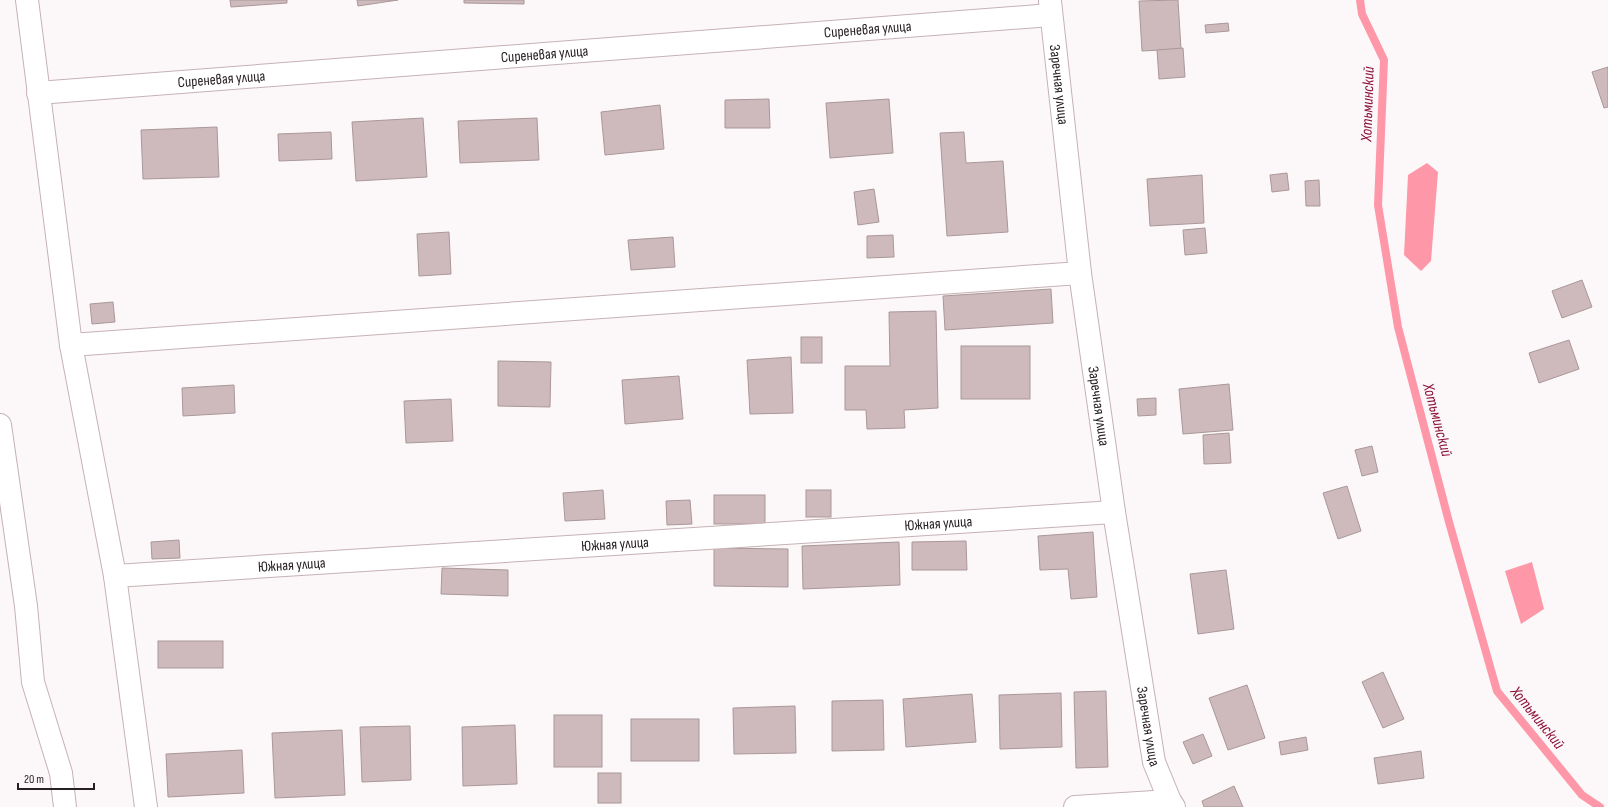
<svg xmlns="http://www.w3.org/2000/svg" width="1608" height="807" font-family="'Sofia Sans Condensed',sans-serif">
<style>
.water{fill:#fe97a8}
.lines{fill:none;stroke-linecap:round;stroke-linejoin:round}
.stream{stroke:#fe97a8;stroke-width:8}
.building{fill:#cebabc;stroke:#aa9799}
.minor-casing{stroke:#c6b2b4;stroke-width:24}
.minor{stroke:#fff;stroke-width:22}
.labels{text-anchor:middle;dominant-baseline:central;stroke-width:3.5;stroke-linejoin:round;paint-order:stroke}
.street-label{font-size:15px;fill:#282122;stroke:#fcf8f9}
.water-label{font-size:16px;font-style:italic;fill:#8c1339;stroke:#fcf8f9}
</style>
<rect width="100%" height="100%" fill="#fcf8f9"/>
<g class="water">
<polygon points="1427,163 1438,172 1431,261 1421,271 1404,255 1408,175"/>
<polygon points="1532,562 1544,609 1521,624 1505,571"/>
</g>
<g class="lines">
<polyline class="stream" points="1360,0 1362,14 1384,60 1378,205 1398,327 1449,522 1497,691 1582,795 1600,807"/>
</g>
<g class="building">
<polygon points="230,0 287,0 287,3 231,7"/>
<polygon points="357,0 398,0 358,6"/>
<polygon points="464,0 524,0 524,4 464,3"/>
<polygon points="1178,0 1181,49 1142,51 1139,1"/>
<polygon points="1228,23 1229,31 1206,33 1205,25"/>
<polygon points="1183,48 1185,77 1159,79 1157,50"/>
<polygon points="1608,67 1608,107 1604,108 1592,72"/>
<polygon points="769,99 770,128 725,128 725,100"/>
<polygon points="889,99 893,153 830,158 826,103"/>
<polygon points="660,105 664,149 605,155 601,112"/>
<polygon points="423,118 427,177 356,181 352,122"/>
<polygon points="537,118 539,160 460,163 458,121"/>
<polygon points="217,127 219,177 143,179 141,130"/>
<polygon points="331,132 332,159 279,161 278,134"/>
<polygon points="964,132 966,163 1003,161 1008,232 947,236 940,133"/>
<polygon points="1287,173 1289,190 1272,192 1270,175"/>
<polygon points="1202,175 1204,223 1150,226 1147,179"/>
<polygon points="1319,180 1320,206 1306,206 1305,181"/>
<polygon points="874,189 879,222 858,225 854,192"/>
<polygon points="1205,228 1207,253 1185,255 1183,230"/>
<polygon points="449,232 451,274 419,276 417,234"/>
<polygon points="893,235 894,257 867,258 867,236"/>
<polygon points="673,237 675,267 631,270 628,240"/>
<polygon points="1582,280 1592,307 1562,318 1552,291"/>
<polygon points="1051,289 1053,323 945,330 943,296"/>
<polygon points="113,302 115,322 92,324 90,304"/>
<polygon points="936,311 938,408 904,410 905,428 867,429 866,410 845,410 845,366 890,366 889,312"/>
<rect x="801" y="337" width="21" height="26"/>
<polygon points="1569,340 1579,369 1539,383 1529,353"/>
<rect x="961" y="346" width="69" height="53"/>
<polygon points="791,357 793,413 750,414 747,360"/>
<polygon points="498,361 551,362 550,407 498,406"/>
<polygon points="679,376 683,419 625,424 622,380"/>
<polygon points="1229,384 1233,430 1183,434 1179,389"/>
<polygon points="234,385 235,413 183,416 182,388"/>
<polygon points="1156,398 1156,415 1138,416 1137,399"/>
<polygon points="451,399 453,441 406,443 404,401"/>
<polygon points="1229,433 1231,463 1204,464 1203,435"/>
<polygon points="1372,446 1378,472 1362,476 1355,450"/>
<polygon points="1347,486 1361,531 1338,539 1323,493"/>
<polygon points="603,490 605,519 565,521 563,493"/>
<rect x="806" y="490" width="25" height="27"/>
<rect x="714" y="495" width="51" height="29"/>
<polygon points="690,500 692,524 667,525 666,501"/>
<polygon points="1093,532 1097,597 1071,599 1068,569 1040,570 1038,536"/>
<polygon points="179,540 180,558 152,559 151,542"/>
<polygon points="966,541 967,570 912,570 912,542"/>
<polygon points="899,542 900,585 803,589 802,546"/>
<polygon points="714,548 788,549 788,587 714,586"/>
<polygon points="442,568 508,570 508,596 441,594"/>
<polygon points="1226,570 1234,629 1198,634 1190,574"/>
<rect x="158" y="641" width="65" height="27"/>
<polygon points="1383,672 1404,719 1383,728 1362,682"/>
<polygon points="1247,685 1265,738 1228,750 1209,698"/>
<polygon points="1106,691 1108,767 1076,768 1074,692"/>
<polygon points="1061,693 1062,747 1000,749 999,695"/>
<polygon points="972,694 976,742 906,747 903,699"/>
<polygon points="883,700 884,750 832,751 832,701"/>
<polygon points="795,706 796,753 734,754 733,708"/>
<rect x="554" y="715" width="48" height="52"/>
<rect x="631" y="719" width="68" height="42"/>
<polygon points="515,725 517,784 463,786 462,727"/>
<polygon points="410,726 411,780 362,782 360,727"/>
<polygon points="342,730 345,795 275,798 272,733"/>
<polygon points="1203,734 1212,756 1193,764 1183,742"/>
<polygon points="1306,737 1308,750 1281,755 1279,742"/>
<polygon points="242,750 244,793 168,797 166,754"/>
<polygon points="1421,751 1424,778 1378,784 1374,758"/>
<rect x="598" y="773" width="23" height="30"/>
<polygon points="1234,786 1243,807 1204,807 1202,801"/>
</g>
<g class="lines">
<defs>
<g id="minor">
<polyline points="27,0 71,345 115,576 146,807"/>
<path id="s1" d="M1050 1 1080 273 1114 512 1154 762 1170 801 1174 807"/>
<path id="s2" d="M38 93 1051 15"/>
<polyline points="71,345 1080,273"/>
<polyline points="0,425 26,606 33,682 61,773 65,807"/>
<path id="s3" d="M115 576 1114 512"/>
<polyline points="1075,807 1170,801"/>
</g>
</defs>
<use href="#minor" class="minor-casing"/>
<use href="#minor" class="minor"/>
</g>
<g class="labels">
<g class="street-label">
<text stroke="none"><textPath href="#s2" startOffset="832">Сиреневая улица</textPath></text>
<text stroke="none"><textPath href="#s2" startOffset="508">Сиреневая улица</textPath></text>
<text stroke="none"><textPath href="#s2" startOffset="184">Сиреневая улица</textPath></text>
<text stroke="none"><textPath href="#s1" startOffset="84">Заречная улица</textPath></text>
<text stroke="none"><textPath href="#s1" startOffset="408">Заречная улица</textPath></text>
<text stroke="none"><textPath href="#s3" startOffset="825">Южная улица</textPath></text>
<text stroke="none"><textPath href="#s3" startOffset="501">Южная улица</textPath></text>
<text stroke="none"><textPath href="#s3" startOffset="177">Южная улица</textPath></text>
<text stroke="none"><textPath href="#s1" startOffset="732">Заречная улица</textPath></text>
</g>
<g class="water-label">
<text transform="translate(1368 104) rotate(-88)">Хотьминский</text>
<text transform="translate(1437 420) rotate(75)">Хотьминский</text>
<text transform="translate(1537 718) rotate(51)">Хотьминский</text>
</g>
</g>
<path d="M18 783v6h76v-6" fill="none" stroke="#282122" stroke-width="2"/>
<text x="24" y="783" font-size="12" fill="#282122" stroke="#fcf8f9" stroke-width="3" paint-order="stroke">20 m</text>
</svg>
